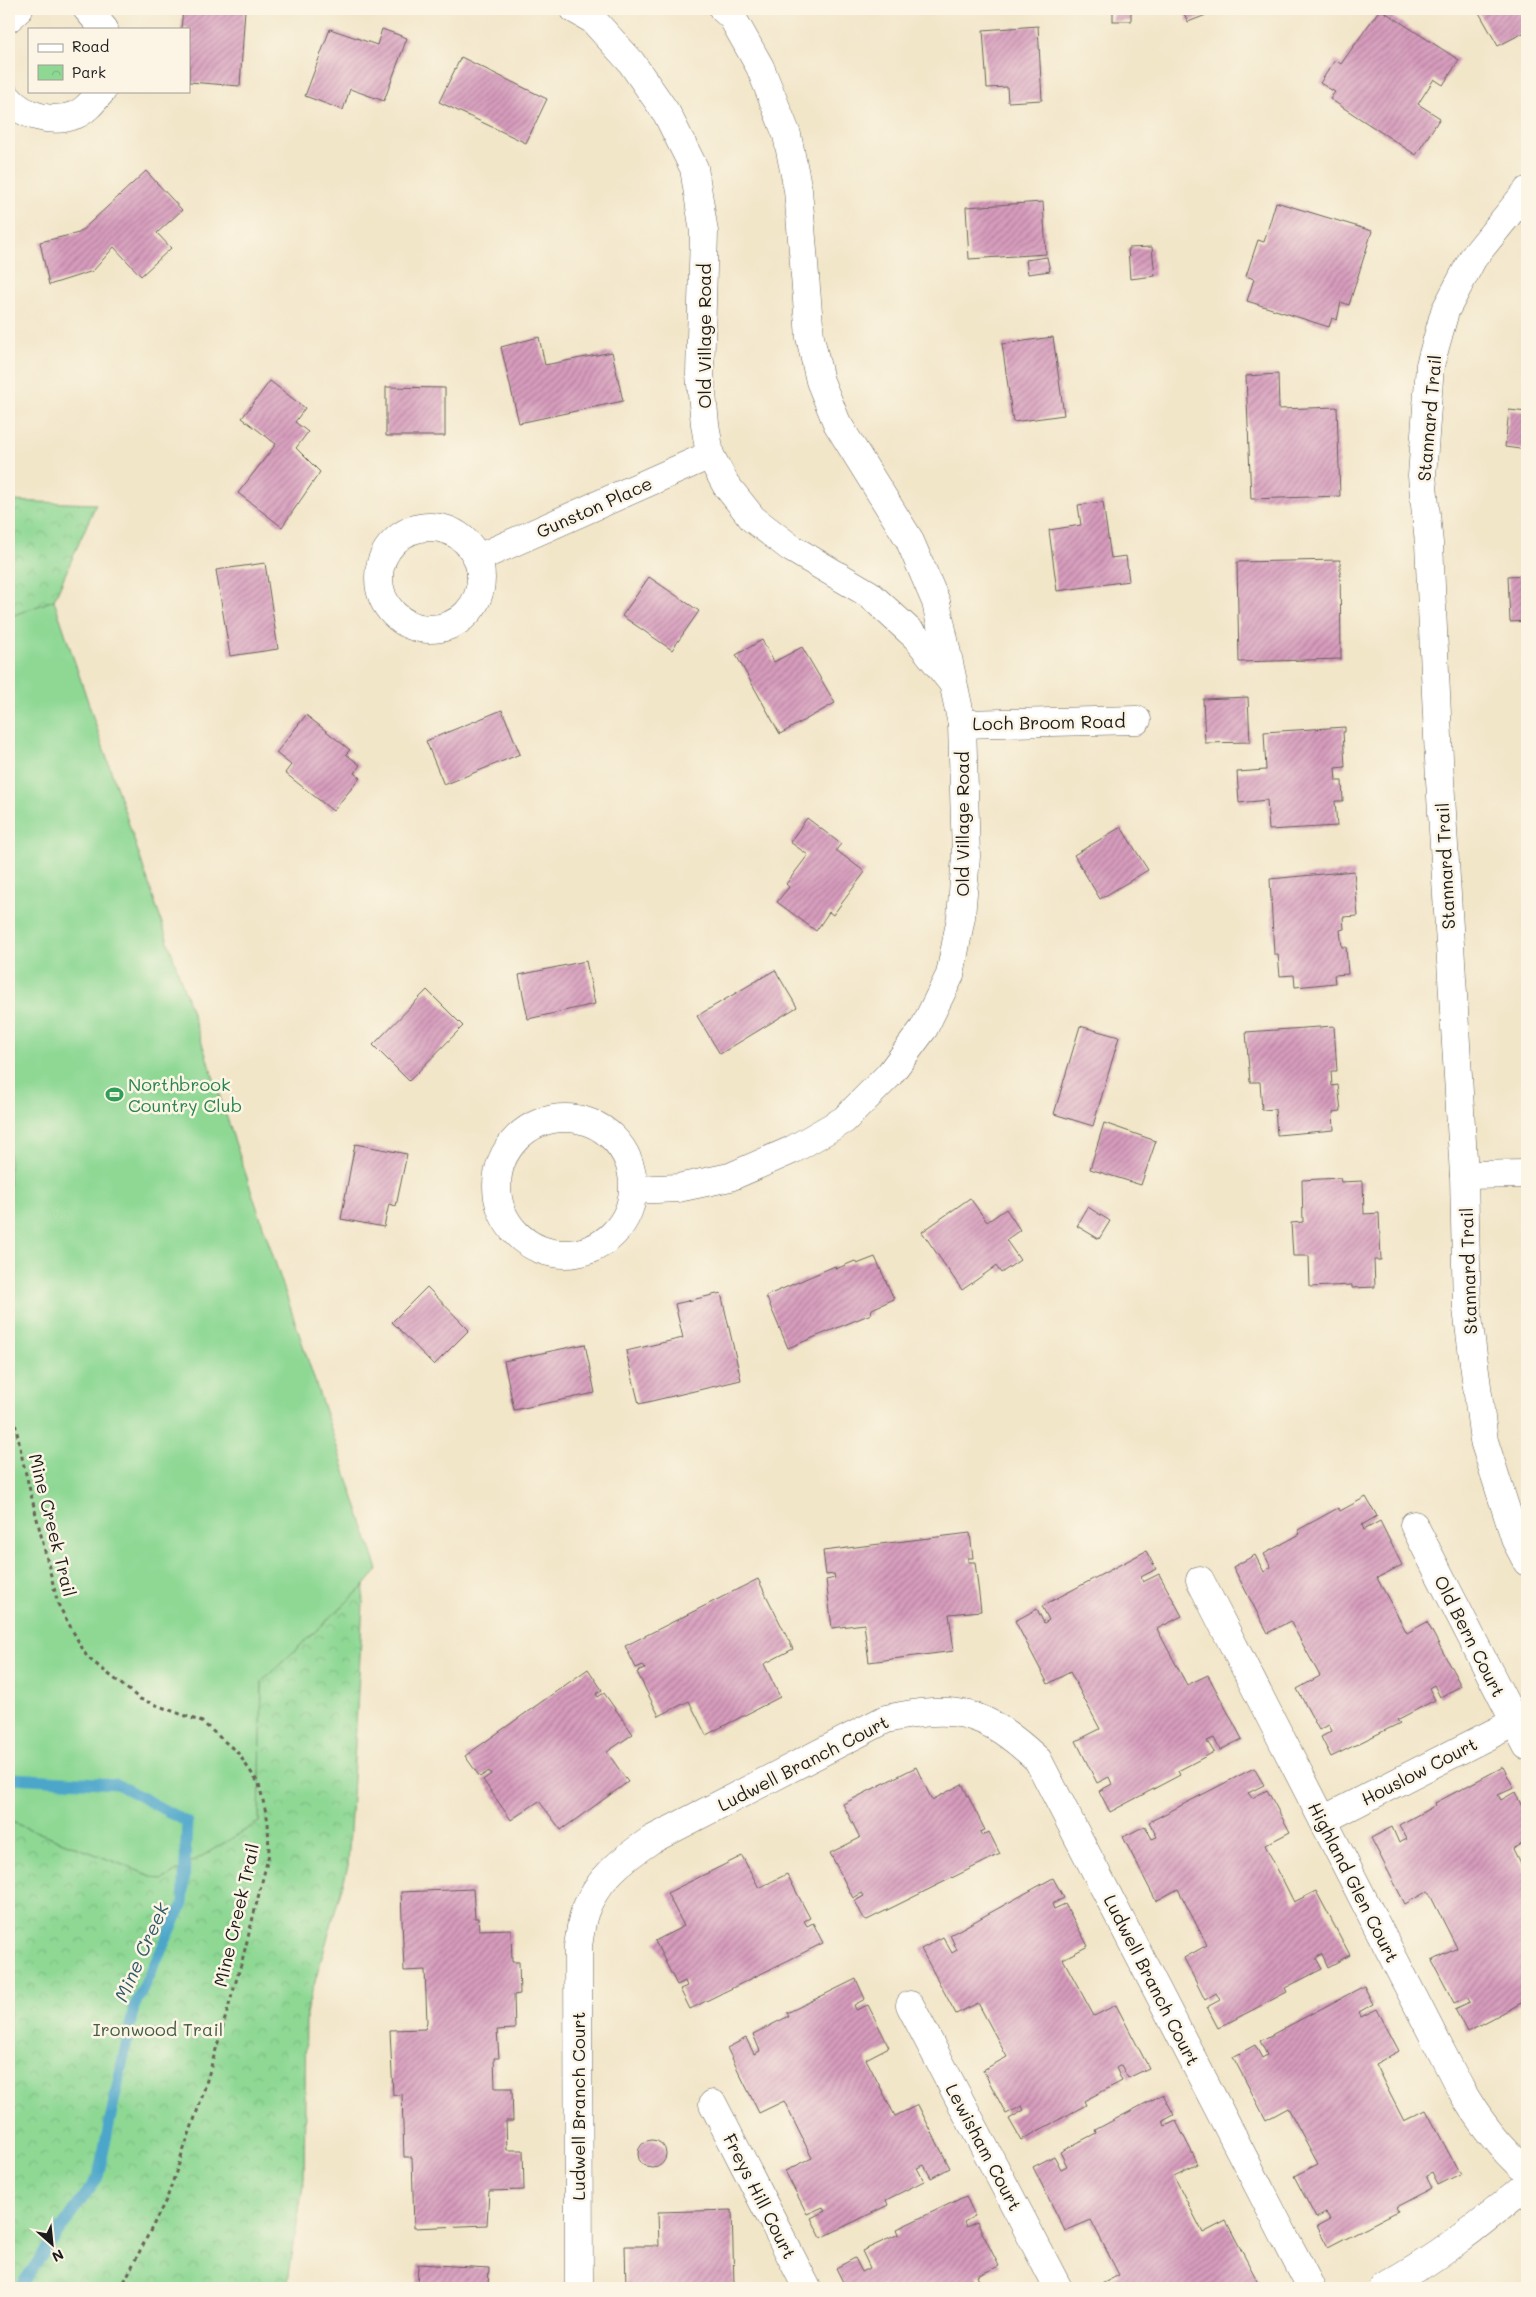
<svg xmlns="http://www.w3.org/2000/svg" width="1536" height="2297" font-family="Mali,sans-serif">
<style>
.park{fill:url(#park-crowns);stroke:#557a58}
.pitch{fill:#8ed894;stroke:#557a58}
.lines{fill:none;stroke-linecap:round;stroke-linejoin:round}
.stream{stroke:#4ca6ca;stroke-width:11}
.building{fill:url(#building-hatch)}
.minor-casing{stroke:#676359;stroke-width:29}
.path{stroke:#676359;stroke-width:3;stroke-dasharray:4 4;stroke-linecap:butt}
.minor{stroke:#fff;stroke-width:28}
.labels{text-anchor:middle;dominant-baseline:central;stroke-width:5;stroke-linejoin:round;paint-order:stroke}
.street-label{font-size:18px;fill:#1c1c1c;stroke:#fcf5e5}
.leisure-label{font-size:18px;fill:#27864d;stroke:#fcf5e5;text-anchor:start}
.park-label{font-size:18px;fill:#445e46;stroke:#fcf5e5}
.water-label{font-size:19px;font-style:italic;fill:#325a6a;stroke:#fcf5e5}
</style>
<defs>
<pattern id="park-crowns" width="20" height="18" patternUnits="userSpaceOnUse" patternTransform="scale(1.25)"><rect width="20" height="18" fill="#8ed894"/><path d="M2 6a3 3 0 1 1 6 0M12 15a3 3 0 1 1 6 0" fill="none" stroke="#7ab97f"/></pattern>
<pattern id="building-hatch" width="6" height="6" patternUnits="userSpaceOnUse" patternTransform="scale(1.25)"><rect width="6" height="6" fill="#d79cbd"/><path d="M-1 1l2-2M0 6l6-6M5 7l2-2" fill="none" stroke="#ae7e99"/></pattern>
</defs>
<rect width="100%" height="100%" fill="#fcf5e5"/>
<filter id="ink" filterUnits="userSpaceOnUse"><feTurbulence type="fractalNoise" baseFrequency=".02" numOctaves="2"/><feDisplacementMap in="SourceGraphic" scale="10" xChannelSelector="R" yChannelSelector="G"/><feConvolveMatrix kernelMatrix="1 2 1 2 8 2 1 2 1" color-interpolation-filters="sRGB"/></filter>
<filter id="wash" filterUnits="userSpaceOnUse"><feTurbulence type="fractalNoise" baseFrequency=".0096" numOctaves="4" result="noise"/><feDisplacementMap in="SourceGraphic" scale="20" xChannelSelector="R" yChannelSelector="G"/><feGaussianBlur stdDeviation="1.12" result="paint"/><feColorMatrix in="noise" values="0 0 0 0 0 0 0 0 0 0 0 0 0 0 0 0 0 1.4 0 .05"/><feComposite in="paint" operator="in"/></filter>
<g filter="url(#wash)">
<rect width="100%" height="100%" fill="#f2e6c9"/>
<g class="park">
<polygon points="9,501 96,504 54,600 9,617"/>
<polygon points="364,1586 348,1866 306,2013 304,2179 287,2288 9,2288 9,1821 162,1880 259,1822 262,1681"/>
</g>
<polygon class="pitch" points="54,600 378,1570 364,1586 262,1681 259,1822 162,1880 9,1821 9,617"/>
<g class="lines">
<polyline class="stream" points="9,1774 11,1778 117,1784 187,1822 183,1904 134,2007 98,2177 19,2288"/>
</g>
<g id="blocks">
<g class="building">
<polygon points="183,9 245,9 240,86 189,82 189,29 181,29"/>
<rect x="1113" y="9" width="18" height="12"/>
<polygon points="1182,9 1203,9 1206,15 1188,22"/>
<polygon points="1380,9 1459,60 1443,85 1434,79 1418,104 1440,118 1416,155 1330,99 1335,92 1320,83 1335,60 1341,64"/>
<polygon points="1477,9 1527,9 1527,31 1498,46"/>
<polygon points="1038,26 1042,100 1008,102 1007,87 987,88 983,30"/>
<polygon points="330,29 377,45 382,29 407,38 384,101 350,89 343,110 305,96"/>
<polygon points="461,57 547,99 526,143 439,102"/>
<polygon points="146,171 182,210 157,233 171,248 141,276 114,247 93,271 49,285 40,242 79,233"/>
<polygon points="1043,202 1046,254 969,259 966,207"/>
<polygon points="1276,202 1372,231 1349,305 1341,302 1337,320 1332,318 1329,327 1247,301 1254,279 1246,276 1258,240 1264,242"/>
<polygon points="1152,247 1155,276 1130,279 1128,248"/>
<polygon points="1047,257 1050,271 1028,274 1026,260"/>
<polygon points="539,337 545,365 612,352 623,401 519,423 501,347"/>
<polygon points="1053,337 1064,415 1013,422 1002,344"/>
<polygon points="1278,374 1279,409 1337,407 1340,496 1251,499 1246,376"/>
<polygon points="270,381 305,408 295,422 308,432 296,448 320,472 282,527 238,493 276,444 242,418"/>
<polygon points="386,387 445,388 445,436 386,436"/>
<polygon points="1509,410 1527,412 1527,450 1505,447"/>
<polygon points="1103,502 1111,558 1126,556 1129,581 1057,591 1049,530 1081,525 1078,505"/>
<polygon points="1340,560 1341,659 1239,662 1237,562"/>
<polygon points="265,563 278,649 230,656 216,570"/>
<polygon points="1527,575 1527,621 1510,622 1508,576"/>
<polygon points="649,577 699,611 672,650 622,616"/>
<polygon points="762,640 774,662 802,647 835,703 780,734 736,655"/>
<polygon points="1248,697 1250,742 1205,743 1203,699"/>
<polygon points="502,710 520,754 444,785 426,741"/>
<polygon points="306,715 350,750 346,754 360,765 354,773 360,778 333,811 285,773 291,765 276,753"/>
<polygon points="1345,727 1345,732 1343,732 1345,767 1335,768 1336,781 1342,781 1343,801 1335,801 1337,826 1269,830 1267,800 1239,803 1237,772 1266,770 1264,732"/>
<polygon points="807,818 841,844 836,850 865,872 833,915 829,912 816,931 777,902 789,887 786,884 808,855 790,842"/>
<polygon points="1121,827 1148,870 1100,899 1074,855"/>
<polygon points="1354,871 1358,916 1343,917 1344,929 1340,930 1342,947 1346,947 1348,974 1334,975 1335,983 1295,987 1294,975 1280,976 1278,954 1274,954 1270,879"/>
<polygon points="586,961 595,1004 528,1019 519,975"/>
<polygon points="775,970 797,1007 720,1054 697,1016"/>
<polygon points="427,990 463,1026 409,1081 373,1045"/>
<polygon points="1080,1026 1119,1037 1093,1126 1054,1114"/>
<polygon points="1334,1026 1337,1071 1331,1071 1332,1086 1338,1085 1341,1111 1333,1112 1334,1130 1277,1135 1275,1109 1262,1110 1260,1082 1250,1082 1246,1032"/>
<polygon points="1104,1123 1156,1141 1141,1185 1090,1169"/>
<polygon points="355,1144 407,1154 396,1206 389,1204 384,1227 341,1219"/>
<polygon points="1340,1178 1341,1182 1363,1181 1364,1214 1379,1213 1381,1260 1374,1260 1375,1287 1352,1288 1352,1285 1310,1287 1309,1256 1293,1256 1291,1223 1303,1222 1302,1180"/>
<polygon points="970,1198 987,1222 1006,1209 1020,1230 1006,1240 1020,1260 1001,1273 996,1266 962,1290 922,1232"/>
<polygon points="1088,1207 1110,1221 1099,1239 1077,1226"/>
<polygon points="875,1257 894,1299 872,1309 871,1314 788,1348 766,1296 835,1266 836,1269 855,1261 857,1264"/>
<polygon points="427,1287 469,1330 434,1365 392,1322"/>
<polygon points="721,1293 741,1380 639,1404 626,1351 683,1338 675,1304"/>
<polygon points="585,1344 595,1393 514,1410 504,1361"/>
<polygon points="1366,1497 1377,1516 1362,1525 1364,1530 1380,1521 1402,1565 1377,1578 1407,1633 1427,1622 1461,1686 1440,1697 1434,1685 1429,1688 1435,1700 1397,1720 1400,1723 1331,1757 1321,1737 1332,1731 1329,1725 1319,1730 1297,1689 1320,1676 1290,1621 1268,1633 1233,1567 1255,1555 1264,1572 1271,1567 1264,1554 1300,1534 1298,1530 1338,1508 1340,1511"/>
<polygon points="970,1533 973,1558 968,1558 968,1562 975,1562 981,1611 949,1614 954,1651 869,1662 864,1624 832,1628 826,1580 835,1578 834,1574 826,1575 823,1551"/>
<polygon points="1146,1551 1156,1569 1141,1577 1143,1582 1159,1574 1182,1616 1157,1629 1187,1685 1208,1675 1242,1739 1220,1750 1214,1738 1207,1741 1214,1752 1178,1771 1180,1775 1110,1812 1099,1791 1112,1784 1109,1777 1097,1783 1076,1741 1100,1729 1070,1672 1048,1684 1015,1621 1037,1609 1044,1623 1049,1620 1042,1606"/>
<polygon points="758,1579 793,1649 764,1664 780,1697 706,1735 689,1701 659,1716 637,1672 645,1669 643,1665 636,1668 625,1646"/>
<polygon points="588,1669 602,1690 596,1694 598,1697 604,1693 633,1734 607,1752 628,1782 561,1830 539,1801 511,1820 483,1780 491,1774 489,1771 480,1777 465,1756"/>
<polygon points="916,1767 932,1800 962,1784 985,1830 980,1832 982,1836 989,1832 1000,1854 865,1921 855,1901 864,1896 862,1893 853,1898 830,1853 860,1838 843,1804"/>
<polygon points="1503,1767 1514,1788 1498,1795 1501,1800 1515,1792 1527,1817 1527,1841 1513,1849 1527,1877 1527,2000 1467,2032 1455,2009 1470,2002 1467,1997 1454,2003 1432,1961 1457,1948 1428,1891 1405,1904 1371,1838 1392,1827 1399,1843 1407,1839 1399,1825 1436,1805 1435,1803"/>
<polygon points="1254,1768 1264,1785 1248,1793 1252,1798 1267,1790 1290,1832 1265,1845 1294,1902 1316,1891 1350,1955 1328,1967 1322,1954 1316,1958 1322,1969 1285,1988 1287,1992 1218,2028 1207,2007 1220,2000 1216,1993 1205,2000 1184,1958 1207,1945 1178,1889 1156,1901 1123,1837 1145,1826 1152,1839 1157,1837 1149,1822"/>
<polygon points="742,1856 759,1888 787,1874 810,1918 804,1921 807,1926 813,1923 823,1943 690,2009 680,1989 687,1986 685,1981 677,1985 655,1941 684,1926 667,1893"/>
<polygon points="1053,1878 1064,1898 1052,1904 1054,1909 1065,1904 1088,1946 1063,1959 1094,2016 1116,2005 1149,2068 1128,2078 1121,2065 1116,2068 1122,2081 1084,2101 1086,2105 1021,2140 1009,2119 1024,2110 1022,2106 1006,2114 983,2070 1007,2057 978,2003 956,2014 921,1949 943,1937 952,1953 957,1950 950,1935"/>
<polygon points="473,1889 475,1918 478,1918 479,1930 511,1929 512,1962 519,1962 520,1994 514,1995 515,2029 497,2030 499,2058 494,2058 495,2088 512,2088 513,2121 506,2121 507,2150 523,2150 524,2190 489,2191 487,2225 414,2228 412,2157 404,2157 402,2094 393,2095 390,2030 425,2029 427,2022 425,1970 404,1971 401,1892"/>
<polygon points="856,1979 865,1999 854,2005 856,2010 868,2005 889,2047 866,2059 895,2116 918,2105 950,2168 931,2178 924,2165 917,2168 924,2181 886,2200 888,2205 821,2238 811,2218 825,2211 823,2207 807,2214 785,2171 812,2158 784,2101 759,2113 727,2048 746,2038 754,2054 760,2051 753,2034 789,2016 787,2013"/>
<polygon points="1364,1986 1373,2004 1359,2012 1361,2017 1377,2009 1399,2051 1375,2064 1390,2094 1404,2121 1426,2110 1460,2174 1438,2185 1432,2173 1426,2176 1432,2188 1396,2207 1398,2211 1328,2247 1317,2226 1330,2219 1326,2213 1316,2218 1294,2176 1318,2164 1288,2108 1266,2120 1233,2057 1255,2045 1262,2058 1267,2055 1260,2041"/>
<polygon points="1163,2094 1174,2115 1163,2121 1165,2126 1176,2121 1198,2164 1174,2176 1203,2233 1226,2221 1259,2284 1249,2288 1234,2288 1231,2284 1226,2286 1227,2288 1094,2288 1119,2275 1091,2220 1065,2231 1033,2167 1054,2156 1061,2169 1067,2166 1060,2152 1096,2133 1095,2130"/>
<circle cx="652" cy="2154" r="14"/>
<polygon points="966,2196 975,2216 964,2222 966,2227 977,2222 999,2266 977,2276 982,2288 846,2288 836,2268 855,2258 862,2272 870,2268 862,2251 899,2234 897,2229"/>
<polygon points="732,2210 734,2284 726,2284 726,2288 638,2288 638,2286 626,2286 625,2246 659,2246 658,2212"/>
<polygon points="418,2264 489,2268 488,2288 417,2288"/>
</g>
</g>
</g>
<g filter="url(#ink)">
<use href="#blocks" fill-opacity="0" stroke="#676359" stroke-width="1"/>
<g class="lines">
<defs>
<g id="minor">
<polyline points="87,9 104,29"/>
<polyline points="574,9 593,20 631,62 667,114 694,168 704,232 700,374 705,424 710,455 726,485 753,519 791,548 869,594 916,637 951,681"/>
<polyline points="9,18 19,9"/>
<path d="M9 99C23 116 54 124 75 115 86 111 94 100 102 91"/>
<polyline points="1527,191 1473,258 1445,311 1430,365 1422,476 1429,543 1440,780 1464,1175 1467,1309 1484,1441 1516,1541 1527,1562"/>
<circle cx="430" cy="578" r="51"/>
<polyline points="478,558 710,455"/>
<polyline points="962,724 1137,720"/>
<circle cx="565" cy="1186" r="68"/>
<polyline points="1464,1175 1527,1174"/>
<polyline points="634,1190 678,1188 730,1177 792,1150 844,1120 889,1075 924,1028 950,975 961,917 966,856 962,724 936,602 909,539 837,423 820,381 810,337 798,190 787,135 760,67 732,17 723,9"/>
<polyline points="1414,1525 1527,1746"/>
<path d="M1200 1580 1460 2088C1478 2120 1500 2148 1527 2172"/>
<polyline points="1323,1820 1515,1722"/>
<polyline points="910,2005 1058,2288"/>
<polyline points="713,2104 807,2288"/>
<path d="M579 2288 578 1946C580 1935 581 1922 585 1911 597 1879 624 1858 651 1840L886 1719C958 1704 984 1710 1038 1760L1311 2288"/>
<path d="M1383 2288C1436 2260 1481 2224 1527 2185"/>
</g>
</defs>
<use href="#minor" class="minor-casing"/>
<polyline class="path" points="9,1393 23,1462 58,1604 87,1657 140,1699 202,1722 238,1753 259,1784 268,1821 269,1854 242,1961 202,2097 167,2198 121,2288"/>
<use href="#minor" class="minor"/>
</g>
</g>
<defs>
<symbol id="stadium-bare" viewBox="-9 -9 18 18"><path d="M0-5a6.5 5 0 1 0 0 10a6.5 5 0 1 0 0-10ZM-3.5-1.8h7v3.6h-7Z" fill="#2e9e5b" stroke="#fcf5e5" stroke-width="2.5" paint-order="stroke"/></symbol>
</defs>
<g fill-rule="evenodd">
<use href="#stadium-bare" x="102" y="1082" width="25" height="25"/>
</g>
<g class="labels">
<g class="street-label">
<text transform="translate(704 336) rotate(-90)">Old Village Road</text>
<text transform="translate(1429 418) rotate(-85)">Stannard Trail</text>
<text transform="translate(594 507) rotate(-24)">Gunston Place</text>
<text transform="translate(1049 722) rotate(-1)">Loch Broom Road</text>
<text transform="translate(962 824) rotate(-90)">Old Village Road</text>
<text transform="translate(1445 866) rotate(-93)">Stannard Trail</text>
<text transform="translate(1468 1271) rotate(-92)">Stannard Trail</text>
<text transform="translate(53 1525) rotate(76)">Mine Creek Trail</text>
<text transform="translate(1470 1636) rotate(63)">Old Bern Court</text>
<text transform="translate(803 1763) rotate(-27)">Ludwell Branch Court</text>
<text transform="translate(1419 1771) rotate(-27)">Houslow Court</text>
<text transform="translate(1354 1882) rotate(63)">Highland Glen Court</text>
<text transform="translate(236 1915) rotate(-77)">Mine Creek Trail</text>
<text transform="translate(1152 1980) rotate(63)">Ludwell Branch Court</text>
<text transform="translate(578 2106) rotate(-90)">Ludwell Branch Court</text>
<text transform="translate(984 2147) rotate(62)">Lewisham Court</text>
<text transform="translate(760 2196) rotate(63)">Freys Hill Court</text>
</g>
<g class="leisure-label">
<text x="128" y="1084">Northbrook<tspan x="128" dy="21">Country Club</tspan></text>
</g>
<g class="park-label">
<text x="158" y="2029">Ironwood Trail</text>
</g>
<g class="water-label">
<text transform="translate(141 1952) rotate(-66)">Mine Creek</text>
</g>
</g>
<rect width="1536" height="2297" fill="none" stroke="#fcf5e5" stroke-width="30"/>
<rect x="28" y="28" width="162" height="65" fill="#fcf5e5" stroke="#a29e95"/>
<rect x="38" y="44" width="25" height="8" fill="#ffffff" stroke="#a29e95"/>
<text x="72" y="52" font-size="15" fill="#1c1c1c">Road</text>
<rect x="38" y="65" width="25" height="15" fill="url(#park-crowns)" stroke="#a29e95"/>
<text x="72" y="78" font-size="15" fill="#1c1c1c">Park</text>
<g transform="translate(52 2244) rotate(153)" stroke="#fcf5e5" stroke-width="4" paint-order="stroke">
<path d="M0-4L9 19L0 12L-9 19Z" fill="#1c1c1c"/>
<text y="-8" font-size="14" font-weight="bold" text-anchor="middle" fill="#1c1c1c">N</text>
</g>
</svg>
